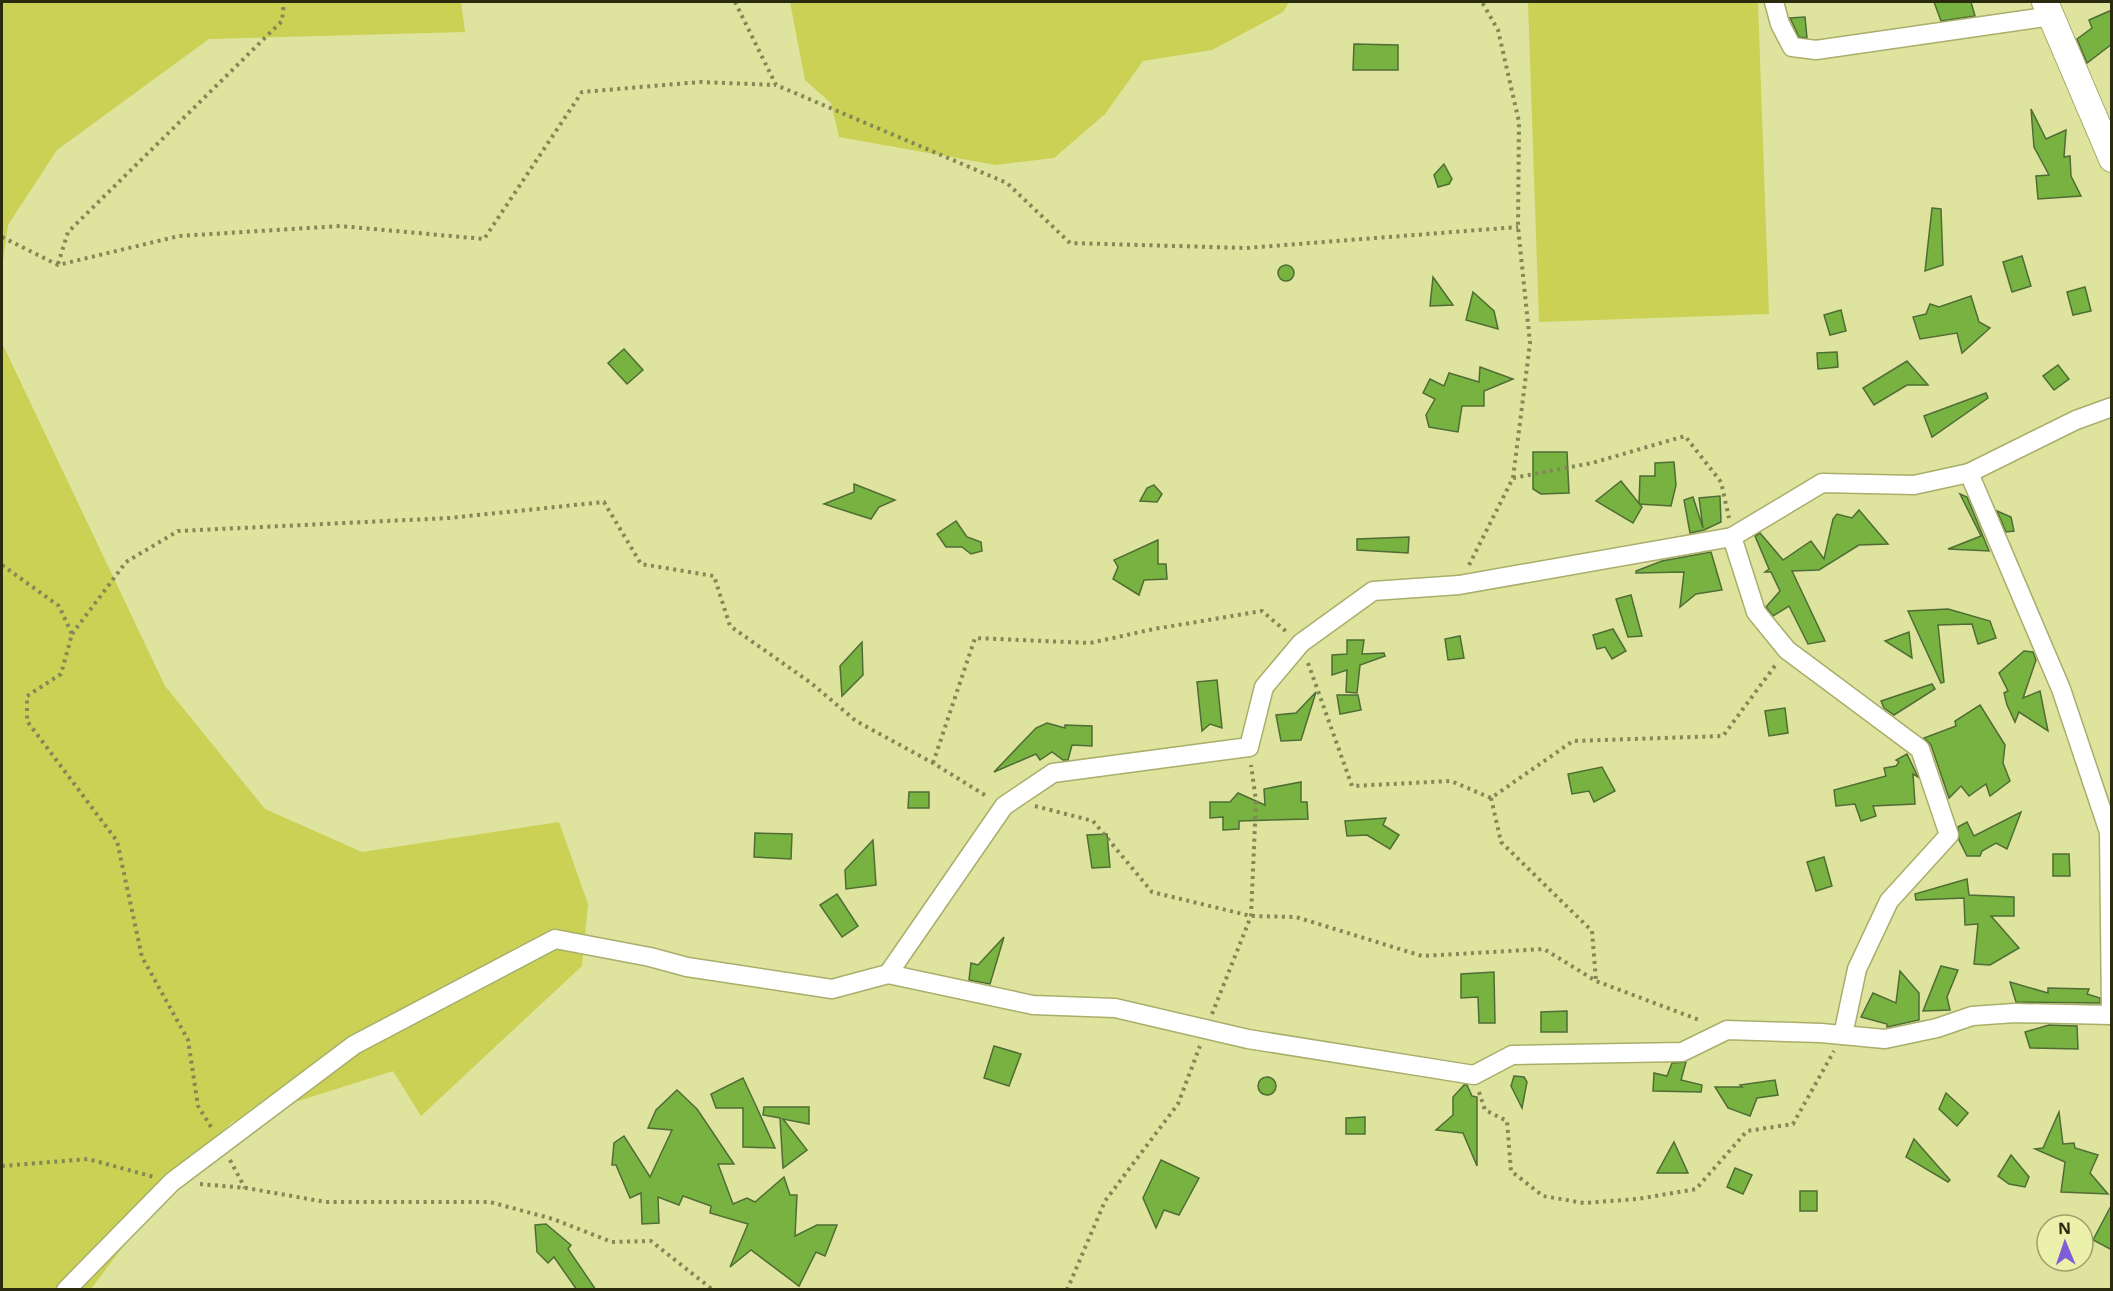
<svg xmlns="http://www.w3.org/2000/svg" width="2113" height="1291" font-family="'Open Sans',sans-serif">
<style>
.green{fill:#cad155}
.building{fill:#78b241;stroke:#4f6d35;stroke-width:1.5}
.lines{fill:none;stroke-linecap:round;stroke-linejoin:round}
.street-casing{stroke:#a9ae6b;stroke-width:21}
.secondary-casing{stroke:#a9ae6b;stroke-width:28}
.path{stroke:#848756;stroke-width:4;stroke-dasharray:3 4.5;stroke-linecap:butt}
.street{stroke:#fff;stroke-width:18}
.secondary{stroke:#fff;stroke-width:26}
</style>
<rect width="100%" height="100%" fill="#dee39e"/>
<g class="green">
<polygon points="2,2 461,2 465,32 209,39 57,150 8,225 2,269"/>
<polygon points="790,2 1289,2 1283,12 1212,50 1143,61 1105,114 1054,158 996,165 839,137 831,103 805,80"/>
<polygon points="1528,2 1758,2 1769,314 1539,322"/>
<polygon points="2,343 165,686 265,809 362,852 559,822 588,904 582,966 421,1116 393,1071 232,1122 164,1192 91,1289 2,1289"/>
</g>
<g class="building">
<polygon points="1934,2 1971,2 1975,16 1941,21"/>
<polygon points="2112,10 2112,44 2087,63 2077,39 2092,28 2089,20"/>
<polygon points="1805,17 1807,38 1799,37 1790,18"/>
<polygon points="1354,44 1398,45 1398,70 1353,70"/>
<polygon points="2031,109 2046,139 2066,130 2064,157 2070,156 2071,176 2081,196 2038,199 2036,176 2049,175 2034,147"/>
<polygon points="1444,164 1452,179 1449,184 1438,187 1434,175"/>
<polygon points="1932,208 1941,209 1943,265 1925,271"/>
<polygon points="2022,256 2031,286 2012,292 2003,262"/>
<circle cx="1286" cy="273" r="8"/>
<polygon points="1433,277 1453,305 1430,306"/>
<polygon points="2085,287 2091,311 2073,315 2067,292"/>
<polygon points="1473,292 1494,311 1498,329 1466,320"/>
<polygon points="1971,296 1979,322 1990,328 1962,353 1957,333 1920,339 1913,317 1926,314 1930,304 1939,307"/>
<polygon points="1841,310 1846,331 1830,335 1824,315"/>
<polygon points="624,349 643,370 627,384 608,363"/>
<polygon points="1837,352 1838,367 1818,369 1817,353"/>
<polygon points="1907,361 1928,385 1907,385 1874,405 1863,388"/>
<polygon points="2058,365 2069,379 2054,390 2043,376"/>
<polygon points="1480,367 1513,379 1484,391 1484,406 1462,406 1458,432 1429,427 1426,415 1435,399 1423,393 1430,379 1444,386 1449,373 1479,382"/>
<polygon points="1986,393 1988,398 1932,437 1924,416"/>
<polygon points="1533,452 1567,452 1569,493 1541,494 1533,489"/>
<polygon points="1674,462 1676,485 1671,506 1639,504 1640,476 1655,476 1655,463"/>
<polygon points="1621,481 1642,507 1633,523 1596,501"/>
<polygon points="854,484 895,500 879,507 871,519 824,504 854,492"/>
<polygon points="1154,485 1162,494 1157,502 1140,501 1147,488"/>
<polygon points="1960,494 1967,497 1989,551 1948,549 1981,536"/>
<polygon points="1720,496 1721,522 1704,530 1690,533 1684,500 1693,497 1703,528 1699,498"/>
<polygon points="1859,510 1888,544 1859,545 1819,570 1792,571 1825,641 1808,644 1789,606 1773,616 1766,607 1780,591 1771,572 1765,572 1769,569 1755,536 1760,533 1783,560 1811,541 1824,559 1833,519 1837,514 1852,518"/>
<polygon points="1997,511 2011,517 2014,531 2006,532"/>
<polygon points="956,521 967,537 981,542 982,551 971,554 962,547 946,547 937,534"/>
<polygon points="1409,537 1408,553 1357,550 1357,539"/>
<polygon points="1158,540 1158,564 1166,564 1167,579 1144,580 1139,595 1113,579 1118,567 1114,560"/>
<polygon points="1711,552 1722,590 1696,594 1680,607 1684,572 1636,573 1636,571 1662,561"/>
<polygon points="1631,595 1642,636 1628,637 1616,599"/>
<polygon points="1948,609 1990,621 1996,638 1978,644 1972,624 1938,625 1944,682 1941,683 1908,611"/>
<polygon points="1613,629 1626,651 1612,659 1605,647 1597,649 1593,635"/>
<polygon points="1909,632 1912,658 1885,641"/>
<polygon points="1460,636 1464,658 1448,660 1445,639"/>
<polygon points="1347,640 1364,640 1362,654 1384,653 1385,656 1360,665 1357,693 1346,692 1347,670 1332,675 1332,655 1347,654"/>
<polygon points="862,642 863,675 842,696 840,666"/>
<polygon points="2024,651 2033,652 2036,660 2023,698 2040,691 2048,731 2019,712 2015,722 2007,705 2004,693 2008,691 1999,673"/>
<polygon points="1217,680 1222,728 1210,724 1202,731 1197,682"/>
<polygon points="1932,684 1935,689 1894,715 1884,708 1881,701"/>
<polygon points="1316,692 1301,740 1281,741 1276,715 1296,713"/>
<polygon points="1337,695 1358,695 1361,710 1340,714"/>
<polygon points="1980,705 2005,745 2003,763 2010,781 1990,796 1986,784 1969,796 1961,786 1949,798 1931,745 1924,738 1956,726 1955,721"/>
<polygon points="1785,708 1788,733 1769,736 1765,711"/>
<polygon points="1047,723 1065,728 1065,725 1092,726 1092,746 1072,745 1068,760 1063,760 1052,752 1040,760 1036,754 994,772 1036,728"/>
<polygon points="1907,754 1918,777 1913,774 1915,804 1873,806 1876,816 1861,821 1855,804 1836,806 1834,790 1886,776 1884,768 1896,766 1899,762 1896,760"/>
<polygon points="1602,767 1615,791 1594,802 1589,791 1572,794 1568,774"/>
<polygon points="1301,782 1301,802 1307,802 1308,819 1239,821 1239,829 1223,830 1223,817 1210,818 1210,802 1230,802 1238,793 1265,805 1264,789"/>
<polygon points="909,792 929,792 929,808 908,808"/>
<polygon points="2021,812 2007,849 1996,843 1982,851 1980,856 1967,856 1959,840 1958,827 1967,822 1974,836"/>
<polygon points="1386,818 1383,825 1399,835 1390,849 1367,835 1347,836 1345,821"/>
<polygon points="755,833 792,834 791,859 754,857"/>
<polygon points="1107,834 1110,867 1092,868 1087,835"/>
<polygon points="873,840 876,885 846,889 845,870"/>
<polygon points="2053,854 2069,854 2070,876 2053,876"/>
<polygon points="1824,857 1832,886 1816,891 1807,862"/>
<polygon points="1967,879 1969,895 2014,897 2014,916 1991,916 2019,948 1990,965 1974,964 1978,924 1965,925 1964,898 1916,900 1915,894"/>
<polygon points="837,894 858,926 842,937 820,905"/>
<polygon points="1004,937 990,984 969,980 971,963 978,965"/>
<polygon points="1941,966 1958,970 1947,997 1950,1010 1923,1011"/>
<polygon points="1900,971 1919,993 1919,1020 1887,1027 1887,1024 1861,1017 1873,993 1896,1003"/>
<polygon points="1494,972 1495,1023 1479,1023 1478,997 1461,998 1461,974"/>
<polygon points="2010,982 2048,993 2048,988 2089,989 2087,994 2100,998 2100,1003 2016,1002"/>
<polygon points="1567,1011 1567,1032 1541,1032 1541,1012"/>
<polygon points="2049,1025 2077,1026 2078,1049 2030,1048 2025,1032"/>
<polygon points="994,1046 1021,1054 1009,1086 984,1078"/>
<polygon points="1686,1062 1681,1080 1702,1085 1701,1092 1653,1091 1654,1073 1667,1076 1672,1063"/>
<polygon points="1514,1076 1524,1077 1527,1082 1522,1108 1511,1086"/>
<circle cx="1267" cy="1086" r="9"/>
<polygon points="743,1078 757,1108 775,1148 743,1147 743,1108 716,1108 711,1094"/>
<polygon points="1775,1080 1778,1095 1757,1098 1750,1116 1728,1108 1715,1087 1742,1087 1740,1085"/>
<polygon points="1464,1085 1467,1085 1472,1096 1477,1097 1477,1166 1463,1133 1436,1130 1453,1115 1453,1097"/>
<polygon points="677,1090 697,1109 734,1164 718,1164 733,1204 747,1198 755,1202 784,1177 790,1195 797,1195 795,1236 817,1225 837,1225 825,1256 816,1252 799,1286 751,1250 730,1267 748,1224 710,1213 711,1206 683,1196 679,1205 658,1197 659,1223 642,1224 641,1193 630,1198 616,1165 612,1165 614,1143 624,1136 650,1177 672,1130 648,1128 656,1110"/>
<polygon points="1946,1093 1968,1113 1957,1126 1939,1109"/>
<polygon points="764,1107 809,1107 809,1124 783,1119 807,1150 783,1168 780,1118 763,1115"/>
<polygon points="2059,1112 2063,1144 2074,1143 2075,1148 2098,1155 2090,1173 2108,1194 2061,1192 2065,1162 2035,1149 2043,1148"/>
<polygon points="1365,1117 1365,1134 1346,1134 1346,1118"/>
<polygon points="1914,1139 1950,1180 1948,1182 1906,1157"/>
<polygon points="1674,1142 1688,1173 1657,1173"/>
<polygon points="2011,1155 2029,1177 2025,1187 2009,1184 1998,1176"/>
<polygon points="1161,1160 1199,1178 1179,1215 1164,1210 1156,1228 1143,1198"/>
<polygon points="1735,1168 1752,1175 1743,1194 1727,1187"/>
<rect x="1800" y="1191" width="17" height="20"/>
<polygon points="2112,1204 2112,1250 2093,1240"/>
<polygon points="546,1224 571,1245 568,1249 596,1290 577,1290 554,1257 548,1263 537,1252 535,1225"/>
</g>
<g class="lines">
<defs>
<g id="street">
<polyline points="1774,2 1780,24 1792,47 1816,50 2052,16"/>
<polyline points="1732,537 1822,483 1914,485 1969,473"/>
<polyline points="888,974 1004,806 1053,773 1249,747 1264,687 1301,643 1373,591 1459,585 1732,537 1756,612 1787,650 1920,749 1949,835 1889,901 1857,969 1843,1035"/>
<polyline points="2111,1015 2109,832 2061,689 1969,473 2076,420 2112,407"/>
<polyline points="66,1290 172,1182 354,1045 555,939 650,957 687,967 832,989 888,974 1033,1005 1115,1008 1248,1039 1474,1075 1512,1055 1682,1052 1727,1030 1821,1033 1885,1039 1937,1028 1972,1016 2015,1013 2112,1015"/>
</g>
<polyline id="secondary" points="2045,2 2112,159"/>
</defs>
<use href="#street" class="street-casing"/>
<use href="#secondary" class="secondary-casing"/>
<g class="path">
<polyline points="735,2 776,85 1007,183 1070,243 1246,248 1518,227"/>
<polyline points="2,237 58,265 179,236 340,226 484,239 582,92 700,82 776,85"/>
<polyline points="58,264 68,232 282,21 284,2"/>
<polyline points="1513,478 1592,463 1685,436 1721,482 1729,518"/>
<polyline points="2,565 59,606 72,634 61,674 27,696 27,721 117,841 142,957 188,1040 198,1106 213,1130"/>
<polyline points="1469,565 1513,478 1530,343 1518,227 1519,122 1498,30 1482,2"/>
<polyline points="72,634 126,562 178,531 449,518 604,502 641,564 714,576 730,626 811,683 856,721 933,763 988,797"/>
<polyline points="1308,663 1352,786 1451,781 1491,798 1573,741 1723,736 1777,663"/>
<polyline points="933,763 975,638 1090,643 1154,629 1262,611 1288,633"/>
<polyline points="1491,798 1501,842 1592,931 1596,981"/>
<polyline points="1035,806 1093,821 1152,892 1251,916 1296,917 1422,956 1544,949 1596,981 1702,1021"/>
<polyline points="1212,1014 1251,916 1256,801 1251,765"/>
<polyline points="1479,1092 1485,1110 1507,1121 1511,1171 1543,1196 1584,1203 1637,1199 1696,1189 1747,1131 1793,1124 1834,1051"/>
<polyline points="230,1160 245,1188"/>
<polyline points="2,1166 88,1159 154,1177"/>
<polyline points="200,1184 246,1188 326,1202 490,1202 553,1219 612,1242 651,1241 713,1290"/>
<polyline points="1067,1290 1105,1201 1178,1104 1200,1046"/>
</g>
<use href="#street" class="street"/>
<use href="#secondary" class="secondary"/>
</g>
<rect width="2113" height="1291" fill="none" stroke="#292a0e" stroke-width="6"/>
<g transform="translate(2065 1243) rotate(358)"><circle r="28" fill="#ebf1aa" stroke="#9da16c" stroke-width="1.5"/>
<path d="M0-4.5L10 22L0 15L-10 22Z" fill="#7e5dd7"/>
<text y="-9" font-size="16" font-weight="bold" text-anchor="middle" fill="#292a0e">N</text>
</g>
</svg>
